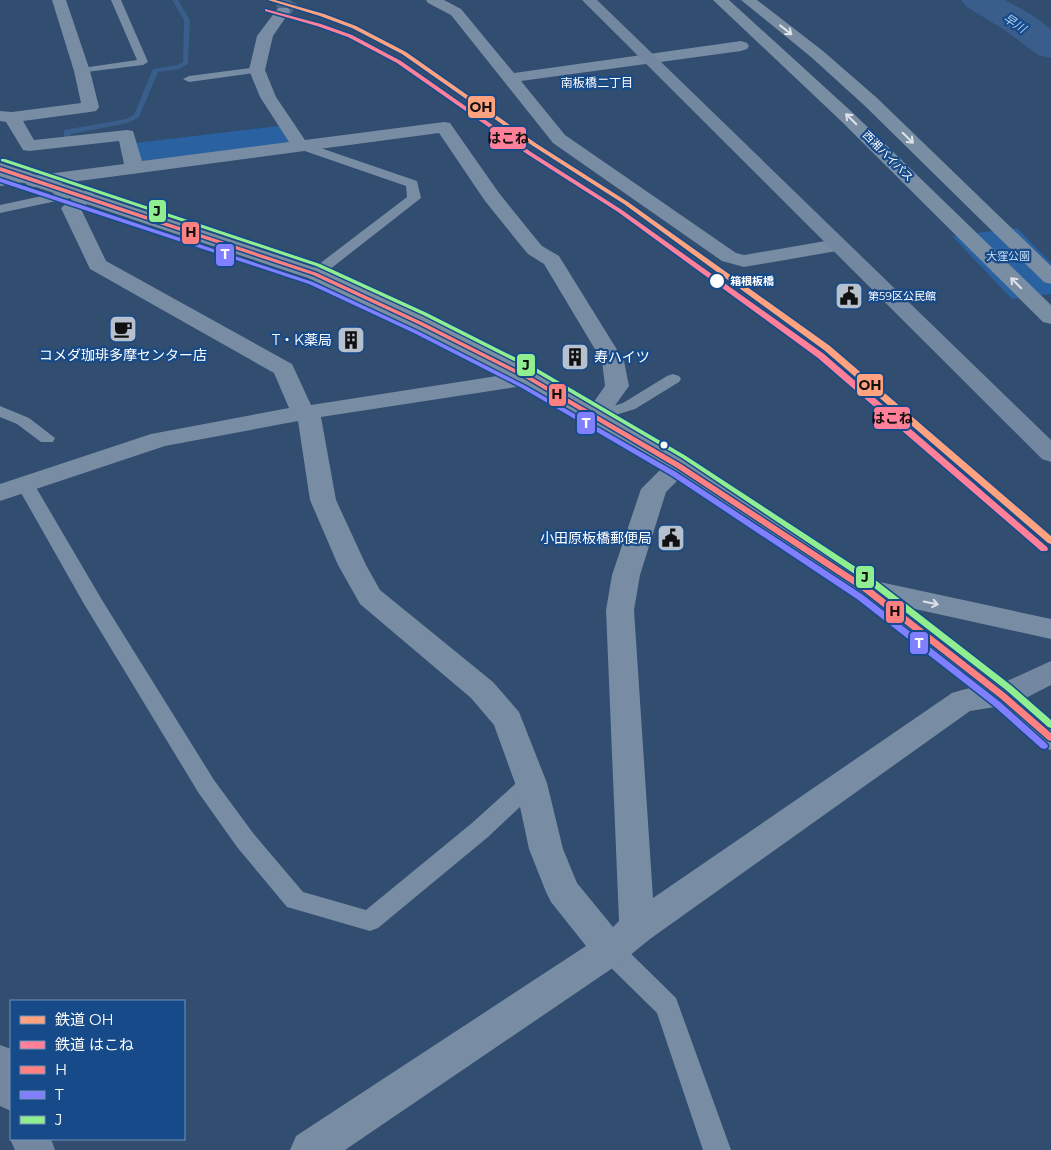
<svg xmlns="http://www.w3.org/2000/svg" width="1051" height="1150" font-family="Montserrat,'Noto Sans JP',sans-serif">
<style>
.green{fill:#2a61a0}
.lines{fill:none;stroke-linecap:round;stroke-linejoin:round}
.stream{fill:#395e8c;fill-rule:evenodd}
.river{fill:#395e8c;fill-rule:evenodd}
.street-tunnel{stroke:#506885;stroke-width:17;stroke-dasharray:17 8;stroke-linecap:butt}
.lane{fill:#788ca4;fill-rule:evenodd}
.street{fill:#788ca4;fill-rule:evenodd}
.secondary{fill:#7388a0;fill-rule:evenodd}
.highway{fill:#798da3;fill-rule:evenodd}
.bus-1-casing{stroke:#174a89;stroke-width:3}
.bus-2-casing{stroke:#174a89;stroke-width:3}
.bus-3-casing{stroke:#174a89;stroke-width:3}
.bus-1{fill:#ff8080;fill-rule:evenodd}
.bus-2{fill:#8080ff;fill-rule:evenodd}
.bus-3{fill:#90ee90;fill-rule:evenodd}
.rail-1-casing{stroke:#174a89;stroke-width:3}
.rail-2-casing{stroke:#174a89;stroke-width:3}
.rail-1{fill:#ffa280;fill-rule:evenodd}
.rail-2{fill:#ff8098;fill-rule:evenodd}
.oneway{stroke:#dee2e8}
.oneway2{stroke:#dde2e8}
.stop-dot{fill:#fff;stroke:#174a89;stroke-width:2}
.labels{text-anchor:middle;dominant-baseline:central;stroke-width:4.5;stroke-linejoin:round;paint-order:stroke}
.far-street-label{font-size:11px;fill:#fff;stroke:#174a89}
.far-park-label{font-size:11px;fill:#c5defa;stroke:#174a89}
.far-stop-label{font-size:11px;font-weight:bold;fill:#fff;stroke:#174a89;text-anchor:start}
.far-poi-label{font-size:11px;fill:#fff;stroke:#174a89;text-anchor:start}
.far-water-label{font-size:12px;font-style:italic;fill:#aacef6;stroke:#174a89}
.far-neighbourhood-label{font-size:12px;fill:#fff;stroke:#174a89}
.poi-label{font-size:14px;fill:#fff;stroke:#174a89;text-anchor:end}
.line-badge{stroke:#174a89;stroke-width:2}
.badge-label{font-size:14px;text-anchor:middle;font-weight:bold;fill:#fff}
.pale-badge-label{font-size:14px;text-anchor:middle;font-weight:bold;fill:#111}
</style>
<rect width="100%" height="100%" fill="#314d6f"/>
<g class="green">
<polygon points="279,126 292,143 141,162 135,143"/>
<polygon points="1017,228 1051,263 1051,294 1012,299 952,236"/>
</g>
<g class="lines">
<polygon class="stream" points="172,0 178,0 190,20 188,64 179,69 158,72 139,117 128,123 71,134 70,139 64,139 64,130 126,119 134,115 153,69 177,65 183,62 184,20"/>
<polygon class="river" points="961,0 1005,0 1032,15 1051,29 1051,58 1038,55 1006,31 967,7"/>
<polyline class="street-tunnel" points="283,11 290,0"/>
<g class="lane">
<polygon points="111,0 121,0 148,62 143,65 78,73 76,71 78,69 82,68 137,60"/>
<polygon points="257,67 263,70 261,72 189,82 183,79 189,76"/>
<polygon points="300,141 417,181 421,198 320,277 310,277 308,274 310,271 407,197 406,186 296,148 294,145 296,142"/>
<polygon points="75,189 81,193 80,196 0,213 0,205"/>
<polygon points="673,374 679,376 681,379 679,382 635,409 596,421 590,419 588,416 590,413 623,403 667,376"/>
<polygon points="0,406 29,418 55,438 53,442 41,442 17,424 0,417"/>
<polygon points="25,479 31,480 34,484 102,600 214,780 253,833 303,892 366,910 472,823 523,777 531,774 539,777 542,783 539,789 488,837 378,928 370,931 287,907 237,847 198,792 84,604 16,484 19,480"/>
<polygon points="610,939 619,942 676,998 731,1150 703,1150 657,1013 601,958 598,950 601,942"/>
</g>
<g class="street">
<polygon points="52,0 66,0 90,71 99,107 96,111 90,112 23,121 34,140 127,130 133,131 142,161 289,142 260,97 249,70 257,36 278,8 288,8 290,11 273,36 265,70 276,97 305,140 444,122 450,123 499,193 532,234 542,246 559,256 624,361 629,386 604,421 596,423 588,421 584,416 605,386 602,361 544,264 528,254 518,242 485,201 439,133 34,187 27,185 25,182 0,186 0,174 24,171 31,173 32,176 124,164 119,141 29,151 23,150 6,122 0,121 0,111 12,112 81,103 74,71"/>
<polygon points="426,0 444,0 461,9 514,73 741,41 747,43 749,46 747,49 741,51 521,81 565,135 736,253 744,255 837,239 844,241 847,245 844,249 837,251 744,267 722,261 553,143 451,15 428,3"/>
<path d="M86 191 93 193 96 197 81 209 106 261 292 364 311 405 529 371 537 373 541 378 537 383 529 385 321 417 336 500 366 565 380 590 493 682 519 712 547 783 563 849 577 883 613 927 619 921 606 610 612 575 641 489 670 460 679 458 688 460 692 466 666 492 640 575 634 610 653 898 952 693C971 687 995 682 1014 688L1018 696 1014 704 970 711 650 939 623 961 345 1150H290L296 1136 586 946 551 902 546 892 529 849 515 783 494 725 471 698 360 604 338 565 310 500 298 421 165 446 0 501V484L151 434 289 408 274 373 90 269 61 208 79 193Z"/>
<polygon points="866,579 1051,619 1051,639 856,596 852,589 856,582"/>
</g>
<g class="secondary">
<polygon points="582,0 597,0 1051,440 1051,462 1042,459"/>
<polygon points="1051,661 1051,685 1014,704 1003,707 992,704 988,696 992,688"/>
<polygon points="0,1045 11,1049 11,1111 0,1106"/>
<polygon points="11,1136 11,1139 51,1139 55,1150 15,1150 10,1139"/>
</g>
<g class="highway">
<polygon points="713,0 729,0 853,113 1051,305 1051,324 1043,322 840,120"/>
<polygon points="741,0 757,0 823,51 877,98 1051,266 1051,284 1044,282 865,106 811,57"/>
<polygon points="0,163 322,270 428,318 537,373 688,460 876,582 1014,688 1051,720 1051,750 1040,747 992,704 856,596 670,472 521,383 412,328 308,278 0,175"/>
</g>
<defs>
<polygon id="bus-1" points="0,167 317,273 422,322 531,377 681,464 869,587 1006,694 1051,733 1051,741 1048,740 1000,698 863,591 677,468 527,379 418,324 313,275 0,171"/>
<polygon id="bus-2" points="0,178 313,282 418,331 526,386 676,472 863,595 1000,702 1047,744 1048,746 1047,748 1044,749 1041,748 994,706 857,599 672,476 522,388 414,333 309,284 0,182"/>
<polygon id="bus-3" points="1,159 5,159 320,264 427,313 536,368 686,456 874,579 1012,686 1051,720 1051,728 1048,727 1006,690 868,583 682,458 532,370 423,315 316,266 1,161"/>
</defs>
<use href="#bus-1" class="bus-1-casing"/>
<use href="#bus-2" class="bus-2-casing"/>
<use href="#bus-3" class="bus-3-casing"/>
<use href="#bus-1" class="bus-1"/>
<use href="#bus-2" class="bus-2"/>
<use href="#bus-3" class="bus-3"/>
<defs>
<polygon id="rail-1" points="268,0 275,0 324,14 356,26 406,52 537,144 628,202 830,346 1051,536 1051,544 1048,543 824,350 624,204 533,146 402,54 352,28 320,16"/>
<polygon id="rail-2" points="265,9 321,24 352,35 401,61 531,152 622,210 824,354 1047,547 1048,549 1047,551 1041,551 818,358 618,212 527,154 397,63 348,37 317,26 265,11"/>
</defs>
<use href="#rail-1" class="rail-1-casing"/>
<use href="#rail-2" class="rail-2-casing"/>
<use href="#rail-1" class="rail-1"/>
<use href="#rail-2" class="rail-2"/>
</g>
<defs><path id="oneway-shaft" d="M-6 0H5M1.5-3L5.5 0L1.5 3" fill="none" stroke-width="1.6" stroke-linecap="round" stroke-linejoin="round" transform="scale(1.25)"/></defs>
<g class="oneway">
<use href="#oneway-shaft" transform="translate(786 30) rotate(38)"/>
<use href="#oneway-shaft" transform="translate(851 119) rotate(-135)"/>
<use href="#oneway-shaft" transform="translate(908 138) rotate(44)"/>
<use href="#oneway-shaft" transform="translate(1016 283) rotate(-135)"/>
</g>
<use class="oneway2" href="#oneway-shaft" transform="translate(931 603) rotate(12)"/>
<defs>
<symbol id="civic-square" viewBox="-11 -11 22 22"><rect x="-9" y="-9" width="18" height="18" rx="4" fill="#b7c1cd" stroke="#174a89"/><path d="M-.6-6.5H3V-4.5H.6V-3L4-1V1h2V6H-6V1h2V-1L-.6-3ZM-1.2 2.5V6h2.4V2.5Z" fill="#111"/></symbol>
<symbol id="cafe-square" viewBox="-11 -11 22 22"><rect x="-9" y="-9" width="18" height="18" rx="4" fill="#b7c1cd" stroke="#174a89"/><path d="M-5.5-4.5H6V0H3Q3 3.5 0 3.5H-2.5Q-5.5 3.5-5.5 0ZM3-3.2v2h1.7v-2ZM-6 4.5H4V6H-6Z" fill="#111"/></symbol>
<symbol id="building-square" viewBox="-11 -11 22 22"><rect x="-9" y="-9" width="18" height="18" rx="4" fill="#b7c1cd" stroke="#174a89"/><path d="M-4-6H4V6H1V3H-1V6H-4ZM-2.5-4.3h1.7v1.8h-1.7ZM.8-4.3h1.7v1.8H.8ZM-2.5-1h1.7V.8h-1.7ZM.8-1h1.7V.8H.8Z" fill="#111"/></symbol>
</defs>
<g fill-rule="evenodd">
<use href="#civic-square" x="833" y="280" width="32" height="32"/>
<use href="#cafe-square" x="107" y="313" width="32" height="32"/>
<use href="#building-square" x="335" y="324" width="32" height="32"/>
<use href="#building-square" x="559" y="341" width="32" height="32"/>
<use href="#civic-square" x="655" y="522" width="32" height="32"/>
</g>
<g class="stop-dot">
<circle cx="717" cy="281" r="8"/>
<circle cx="664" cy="445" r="4.5"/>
</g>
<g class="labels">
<g class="far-street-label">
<text transform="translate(888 156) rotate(45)">西湘バイパス</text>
</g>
<g class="far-park-label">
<text x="1008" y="256">大窪公園</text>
</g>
<g class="far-stop-label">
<text x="730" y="281">箱根板橋</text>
</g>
<g class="far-poi-label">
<text x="868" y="296">第59区公民館</text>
</g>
<g class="far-water-label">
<text transform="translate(1015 23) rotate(33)">早川</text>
</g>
<g class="far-neighbourhood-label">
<text x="597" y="82">南板橋二丁目</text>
</g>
<g class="poi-label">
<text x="332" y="340">T・K薬局</text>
<text x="123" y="355" text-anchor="middle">コメダ珈琲多摩センター店</text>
<text x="594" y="357" text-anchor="start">寿ハイツ</text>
<text x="652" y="538">小田原板橋郵便局</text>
</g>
</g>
<g class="line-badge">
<rect x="467" y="95" width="29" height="24" rx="5" fill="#ffa280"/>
<rect x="489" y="126" width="38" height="24" rx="5" fill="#ff8098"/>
<rect x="148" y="199" width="19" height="24" rx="5" fill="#90ee90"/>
<rect x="181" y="221" width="19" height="24" rx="5" fill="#ff8080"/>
<rect x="215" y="243" width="20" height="24" rx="5" fill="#8080ff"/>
<rect x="516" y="353" width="20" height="24" rx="5" fill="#90ee90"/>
<rect x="856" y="373" width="28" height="24" rx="5" fill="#ffa280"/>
<rect x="548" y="383" width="19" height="24" rx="5" fill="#ff8080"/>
<rect x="873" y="406" width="38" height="24" rx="5" fill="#ff8098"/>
<rect x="576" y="411" width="20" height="24" rx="5" fill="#8080ff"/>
<rect x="855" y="565" width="20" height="24" rx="5" fill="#90ee90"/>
<rect x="885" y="600" width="20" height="24" rx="5" fill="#ff8080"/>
<rect x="909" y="631" width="20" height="24" rx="5" fill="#8080ff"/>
</g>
<g class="badge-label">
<text x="225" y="259">T</text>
<text x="586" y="428">T</text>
<text x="919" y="648">T</text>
</g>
<g class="pale-badge-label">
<text x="481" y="112">OH</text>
<text x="508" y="143">はこね</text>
<text x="157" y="216">J</text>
<text x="191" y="237">H</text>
<text x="526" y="370">J</text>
<text x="870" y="390">OH</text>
<text x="557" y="399">H</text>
<text x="892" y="423">はこね</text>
<text x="865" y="582">J</text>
<text x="895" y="616">H</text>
</g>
<rect x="10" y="1000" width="175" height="140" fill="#174a89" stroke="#7492b8"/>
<rect x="20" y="1016" width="25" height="8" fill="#ffa280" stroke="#7492b8"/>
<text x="55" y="1025" font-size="15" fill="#ffffff">鉄道 OH</text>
<rect x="20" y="1041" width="25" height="8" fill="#ff8098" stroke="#7492b8"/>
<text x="55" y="1050" font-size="15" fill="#ffffff">鉄道 はこね</text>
<rect x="20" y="1066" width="25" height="8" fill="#ff8080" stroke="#7492b8"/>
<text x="55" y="1075" font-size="15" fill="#ffffff">H</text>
<rect x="20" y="1091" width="25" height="8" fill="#8080ff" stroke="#7492b8"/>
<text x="55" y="1100" font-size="15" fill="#ffffff">T</text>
<rect x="20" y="1116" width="25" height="8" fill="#90ee90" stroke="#7492b8"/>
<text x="55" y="1125" font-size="15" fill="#ffffff">J</text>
</svg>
